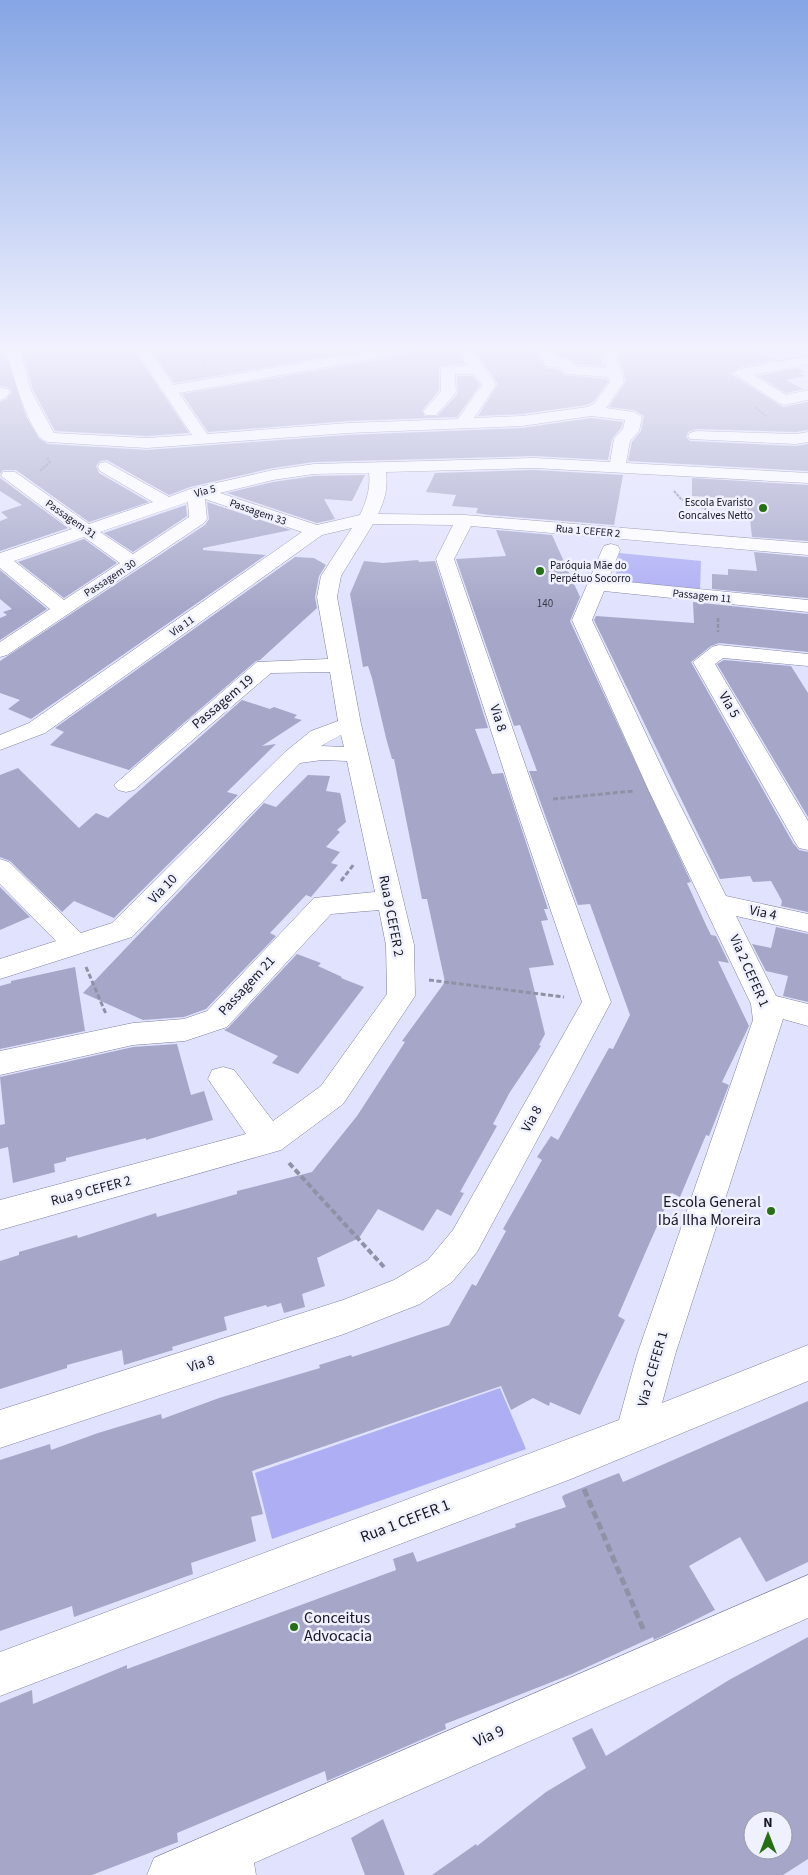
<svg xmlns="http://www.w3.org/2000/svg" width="808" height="1875" font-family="'Source Sans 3',sans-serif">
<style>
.green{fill:#aeaef5}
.building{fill:#a6a7c8;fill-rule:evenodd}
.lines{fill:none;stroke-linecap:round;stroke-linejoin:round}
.minor-casing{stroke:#7f809f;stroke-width:1}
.path-far4{stroke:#9091a6;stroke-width:2;stroke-dasharray:3 1;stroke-linecap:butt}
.path-far3{stroke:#9091a6;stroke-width:2.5;stroke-dasharray:4 2;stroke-linecap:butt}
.path-far2{stroke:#9091a6;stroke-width:3;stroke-dasharray:5 2.5;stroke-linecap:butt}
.path-far1{stroke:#9091a6;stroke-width:4;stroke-dasharray:6 3;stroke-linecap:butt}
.path{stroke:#9091a6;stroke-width:5;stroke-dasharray:8 4;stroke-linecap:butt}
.minor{fill:#fff;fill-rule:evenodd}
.poi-dot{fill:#257013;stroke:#f0f1ff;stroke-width:2}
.labels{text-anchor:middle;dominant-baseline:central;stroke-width:5;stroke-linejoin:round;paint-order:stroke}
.far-street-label{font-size:11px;fill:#171723;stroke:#f0f1ff}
.far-poi-label{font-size:11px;fill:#171723;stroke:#f0f1ff;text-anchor:end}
.number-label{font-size:11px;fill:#3b3b4c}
.street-label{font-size:14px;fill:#171723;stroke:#f0f1ff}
.near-poi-label{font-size:16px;fill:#171723;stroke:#f0f1ff;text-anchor:end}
.near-street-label{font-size:16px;fill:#171723;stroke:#f0f1ff}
</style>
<rect width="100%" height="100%" fill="#e1e2fe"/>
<g class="green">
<polygon points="619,553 701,561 700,590 615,582"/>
<polygon points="500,1388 526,1449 272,1539 255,1473"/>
</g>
<g class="building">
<polygon points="0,349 4,349 26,416 39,438 48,444 147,450 348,435 522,428 591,418 623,422 621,428 612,439 608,460 534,456 314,462 273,468 190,487 169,495 107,460 100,461 96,466 99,473 149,502 89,522 16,470 3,470 0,474 0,402 6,399 12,392 8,387 0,386"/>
<polygon points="22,349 133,349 189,433 147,436 55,431 33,390"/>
<polygon points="151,349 373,349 174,383"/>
<polygon points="415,349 456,349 465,363 441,366 439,370 439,390 422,411 425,416 437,416 456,396 458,392 457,376 473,376 480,385 457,417 348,421 208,432 182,394 406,355"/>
<polygon points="474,349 535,349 546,368 558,369 564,375 607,379 608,382 593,402 586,405 522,414 478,416 498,384"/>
<polygon points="553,349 598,349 603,366 574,364 568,357 557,356"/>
<polygon points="616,349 753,349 777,360 740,367 731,374 783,407 808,402 808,430 796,432 696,429 688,432 686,437 690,441 796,446 808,444 808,471 628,461 632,442 641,431 644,416 634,410 609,407 626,381"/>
<polygon points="796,368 805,372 800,373 805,376 786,380 803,389 786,393 758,376"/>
<polygon points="534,470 623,475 614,525 490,515 476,513 478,508 452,506 456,495 426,492 435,473"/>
<polygon points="365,475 352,501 324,499 335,519 317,523 227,493 273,482 314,476"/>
<polygon points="0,478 68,528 0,551 0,521 8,518 1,512 22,505 0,491"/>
<polygon points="692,478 808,485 808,541 752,537 750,519 744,518 743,499 692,496"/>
<polygon points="207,502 291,530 203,548 203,550 266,555 31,719 8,709 20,700 0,693 0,661 205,525 209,519"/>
<polygon points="186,505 187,516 133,552 104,533"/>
<polygon points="496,530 552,535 580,597 570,621 691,882 687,883 706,925 711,935 716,936 729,963 718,961 749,1026 722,1082 729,1085 709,1136 706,1135 680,1197 672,1193 650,1242 618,1316 625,1320 580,1415 550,1402 549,1406 533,1398 511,1410 501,1386 252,1471 263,1514 251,1517 256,1541 191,1563 193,1574 74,1617 72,1606 0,1631 0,1460 50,1444 51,1450 98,1433 161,1414 162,1419 219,1398 320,1368 319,1365 351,1355 352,1357 449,1325 472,1284 476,1286 506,1231 503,1229 542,1160 537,1157 551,1136 558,1140 609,1048 613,1049 630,1015 590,904 578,905 529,771 537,771 520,725 514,726 456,559 506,556"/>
<polygon points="84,539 117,563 64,598 18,562"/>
<polygon points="754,552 808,557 808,598 712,589 712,574 728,575 728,569 757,571"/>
<polygon points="295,557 314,558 326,565 319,576 315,597 317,608 260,660 256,661 129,770 50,745 64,732 55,728"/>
<polygon points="418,560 419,562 435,561 488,728 475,729 492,774 503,773 548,909 544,909 548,920 541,921 554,965 529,968 545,1034 539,1045 541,1046 510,1092 493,1124 497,1126 460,1192 464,1193 451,1216 437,1209 423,1231 378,1209 359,1238 317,1258 325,1286 302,1294 305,1307 284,1313 281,1303 267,1307 266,1305 224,1317 227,1330 172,1347 173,1350 124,1365 122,1350 67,1365 67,1368 0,1389 0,1261 19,1255 19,1252 77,1235 78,1238 156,1213 157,1217 237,1194 237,1191 312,1172 357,1116 405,1042 402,1041 445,982 427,899 422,899 394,759 392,759 386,738 372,678 368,666 363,667 350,594 364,561 383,563"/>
<polygon points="0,570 47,609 0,640 0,618 7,615 3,612 12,609 0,599"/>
<polygon points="693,602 808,614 808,652 719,643 711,646 691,662 793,843 799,850 808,852 808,912 781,906 782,901 771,881 753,882 750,876 720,879 594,620 596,616 694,623"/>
<polygon points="724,660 791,666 808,693 808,817 717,664"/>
<polygon points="242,700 270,709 274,707 297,715 294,718 302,720 262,746 276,744 227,792 238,795 114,918 74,901 62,912 10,861 0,857 0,775 18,768 79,828 96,813 108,818"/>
<polygon points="308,775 330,776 326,791 340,793 341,796 346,822 337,830 340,832 326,847 340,852 331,863 338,865 311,897 306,895 270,933 276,936 206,1009 184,1017 143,1020 83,993 264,803 276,807"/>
<polygon points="0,887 30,917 0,930"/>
<polygon points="776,927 808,934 808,1002 783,996 788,976 766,971 752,944 771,948"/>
<polygon points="297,954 321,963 318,966 342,977 341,978 364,987 298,1074 272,1063 278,1056 224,1030 228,1028"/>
<polygon points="75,967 85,1031 0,1049 0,986 11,983 11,981"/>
<polygon points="177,1044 191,1095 204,1091 213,1120 146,1140 146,1138 66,1158 66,1161 54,1164 55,1172 13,1183 8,1147 0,1149 0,1125 5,1124 0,1077 133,1047"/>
<polygon points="808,1401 808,1562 766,1582 740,1537 689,1566 715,1610 667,1634 654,1640 653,1637 572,1674 445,1724 446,1729 327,1781 325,1771 177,1833 178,1842 92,1875 0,1875 0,1703 32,1690 33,1704 127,1665 127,1669 396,1570 393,1559 413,1552 417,1562 516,1527 515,1524 566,1507 562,1497 564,1495 619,1473 623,1482"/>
<path d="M808 1637V1859L783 1875H432L476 1844 477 1846 546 1792 586 1768 572 1738 592 1728 606 1756 729 1680ZM753 1820H783V1850H753Z"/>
<polygon points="383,1819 405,1875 365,1875 351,1838"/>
</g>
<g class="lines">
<defs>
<g id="minor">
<path d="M6 349H20L31 391 54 433 147 438 192 435 135 349H149L173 385 383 349H413L406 353 179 393 207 434 348 423 458 419 482 385 474 374H455L456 392 454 395 436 415H426L423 412 441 391V370L443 367 468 365 458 349H472L496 385 474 418 522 416 587 407 594 404 610 382 608 377 569 374 564 373 559 367 546 366 537 349H551L556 358 568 359 573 366 606 368 600 349H614L624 382 606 408 634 412 642 417 639 431 630 441 626 463 808 473V483L534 468 386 472C388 487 385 500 378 514L465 515 808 543V555L471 526 454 559 538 802 611 1002 477 1252 452 1282 420 1304 344 1334 0 1448V1410L343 1300 394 1280 428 1260 453 1230 582 1002 514 802 436 559 453 525 373 524 341 576 337 597 361 724 414 945 415 996 343 1104 281 1150 0 1230V1200L246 1134 208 1079 212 1070 223 1067 234 1070 273 1121 321 1086 387 994 386 945 379 910 331 914 227 1027 185 1041 133 1045 0 1075V1051L133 1023 184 1019 207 1011 314 898 375 892 347 761 322 760 300 763 132 937 0 979V959L56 941 0 884V859L9 862 81 933 112 923 285 752 311 731 338 721 330 672 271 673 134 790 126 792 118 790 114 785 257 662 328 659 317 597 321 576 352 528 322 535 45 733 0 750V735L29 723 302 532 205 499 207 519 204 523 7 655 0 657V642L50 609 0 568V553L72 529 1 476 3 472H15L89 524 153 502 100 471 98 467 100 463 106 462 169 497 190 489 273 470 314 464 534 458 610 462 614 439 623 429 625 420 591 416 522 426 348 433 147 448 48 442C29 437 11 368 6 349ZM369 473C371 488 366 502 360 515L317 525 220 493 273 480 314 474ZM188 502 189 517 133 554 100 532ZM84 537 120 563 64 600 14 561ZM341 735 344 747 321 746Z"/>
<polygon points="808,356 808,364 753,375 786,395 808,390 808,400 784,405 779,403 733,373 740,369"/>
<polygon points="0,388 8,389 10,392 5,398 0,400"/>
<polygon points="696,431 796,434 808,432 808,442 796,444 690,439 688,436 690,433"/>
<polygon points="611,544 618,546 620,550 608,580 808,600 808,612 604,591 592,620 672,789 726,896 808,914 808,932 736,916 776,996 808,1004 808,1026 783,1019 675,1355 662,1403 808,1345 808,1381 571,1479 0,1696 0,1652 619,1420 637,1355 753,1020 751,1004 648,789 572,620 602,550 604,546"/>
<polygon points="719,645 808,654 808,666 723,658 715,664 808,821 808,850 799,848 795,842 693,662 712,647"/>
<polygon points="808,1575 808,1618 254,1863 256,1875 147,1875 154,1858"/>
</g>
</defs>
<use href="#minor" class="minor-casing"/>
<g class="path-far4">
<polyline points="201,357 206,365"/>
<polyline points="755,407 767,417"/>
<polyline points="40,471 50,462 47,458"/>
<polyline points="674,491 681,499 735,521"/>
</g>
<polyline class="path-far3" points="718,618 718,632"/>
<g class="path-far2">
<polyline points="553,799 634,791"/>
<polyline points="341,881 354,864"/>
<polyline points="86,967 106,1014"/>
<polyline points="429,980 564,997"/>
</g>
<polyline class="path-far1" points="289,1163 384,1267"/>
<polyline class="path" points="584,1489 644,1631"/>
<use href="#minor" class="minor"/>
</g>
<linearGradient id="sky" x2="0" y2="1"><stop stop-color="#85a5e4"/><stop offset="0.57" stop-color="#f2f2ff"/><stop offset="1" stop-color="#f2f2ff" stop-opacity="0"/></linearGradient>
<rect width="808" height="611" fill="url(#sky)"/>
<g class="poi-dot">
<circle cx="763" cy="508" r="5"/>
<circle cx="540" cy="571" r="5"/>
<circle cx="771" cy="1211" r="5"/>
<circle cx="294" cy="1627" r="5"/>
</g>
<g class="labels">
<g class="far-street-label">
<text transform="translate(205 491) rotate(-15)">Via 5</text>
<text transform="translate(258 512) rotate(19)">Passagem 33</text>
<text transform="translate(71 519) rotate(35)">Passagem 31</text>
<text transform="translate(588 531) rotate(5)">Rua 1 CEFER 2</text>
<text transform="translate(110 578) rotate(-33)">Passagem 30</text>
<text transform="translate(702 596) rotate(6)">Passagem 11</text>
<text transform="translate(182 626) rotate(-35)">Via 11</text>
</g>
<g class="far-poi-label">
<text x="753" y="502">Escola Evaristo<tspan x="753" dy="13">Goncalves Netto</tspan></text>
<text x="550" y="565" text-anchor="start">Paróquia Mãe do<tspan x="550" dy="13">Perpétuo Socorro</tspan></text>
</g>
<g class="number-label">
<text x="545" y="603">140</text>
</g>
<g class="street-label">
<text transform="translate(223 702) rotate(-40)">Passagem 19</text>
<text transform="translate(729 705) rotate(60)">Via 5</text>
<text transform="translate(498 718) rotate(72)">Via 8</text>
<text transform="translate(163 889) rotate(-46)">Via 10</text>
<text transform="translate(763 913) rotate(12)">Via 4</text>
<text transform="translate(391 916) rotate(79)">Rua 9 CEFER 2</text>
<text transform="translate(749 971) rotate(66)">Via 2 CEFER 1</text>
<text transform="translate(247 986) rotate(-47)">Passagem 21</text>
<text transform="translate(532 1119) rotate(-61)">Via 8</text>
<text transform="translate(91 1191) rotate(-15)">Rua 9 CEFER 2</text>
<text transform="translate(201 1364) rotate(-18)">Via 8</text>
<text transform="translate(653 1369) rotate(-74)">Via 2 CEFER 1</text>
</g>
<g class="near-poi-label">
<text x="761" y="1202">Escola General<tspan x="761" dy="18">Ibá Ilha Moreira</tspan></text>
<text x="304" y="1618" text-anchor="start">Conceitus<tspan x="304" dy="18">Advocacia</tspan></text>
</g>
<g class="near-street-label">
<text transform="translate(405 1521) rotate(-21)">Rua 1 CEFER 1</text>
<text transform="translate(489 1736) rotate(-24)">Via 9</text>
</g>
</g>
<g transform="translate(768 1835)"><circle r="24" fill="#f0f1ff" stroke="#999aa7"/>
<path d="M0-4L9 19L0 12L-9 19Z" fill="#257013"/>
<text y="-8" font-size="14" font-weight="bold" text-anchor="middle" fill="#171723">N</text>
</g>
</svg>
